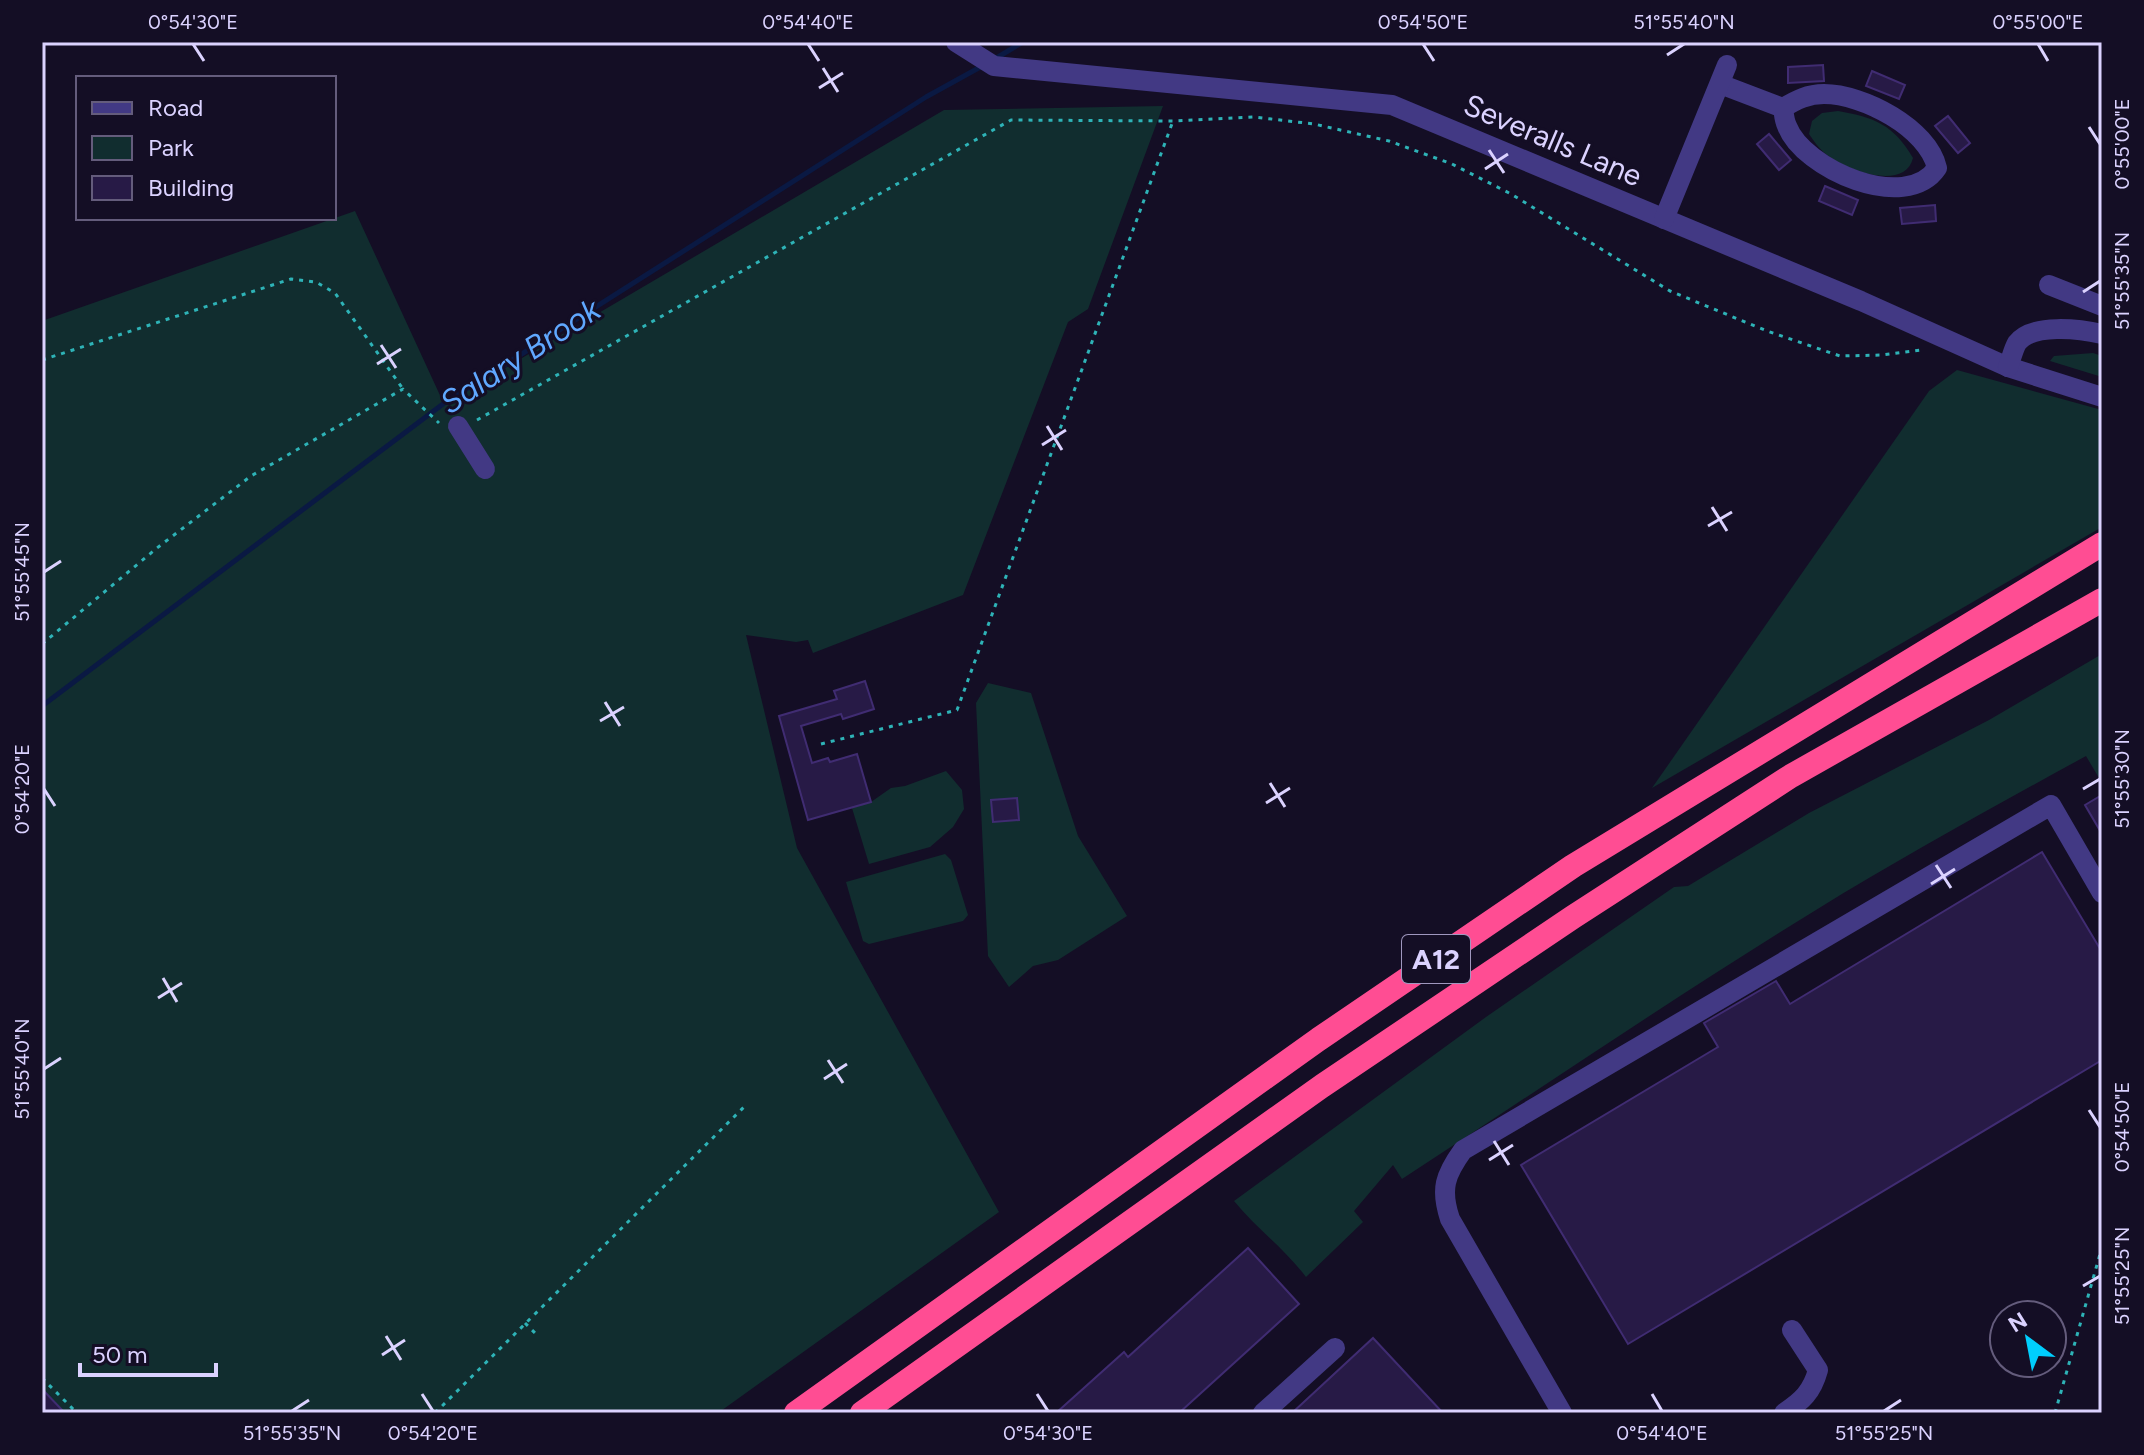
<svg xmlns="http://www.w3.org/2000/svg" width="2144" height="1455" font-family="Figtree,sans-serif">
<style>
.green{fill:#112d2f}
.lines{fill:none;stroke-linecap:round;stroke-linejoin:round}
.stream{stroke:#0a1943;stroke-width:5}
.building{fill:#271a46;stroke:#402c72;stroke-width:2}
.path{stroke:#2eb3b7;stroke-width:3;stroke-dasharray:4 6;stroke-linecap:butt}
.minor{stroke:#423984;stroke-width:20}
.highway{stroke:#ff4d93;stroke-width:24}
.ticks{fill:none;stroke:#dbd2ff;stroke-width:3}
.labels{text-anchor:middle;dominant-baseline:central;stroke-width:6;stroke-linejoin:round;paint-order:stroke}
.shield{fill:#140e25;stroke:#9f97be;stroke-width:2}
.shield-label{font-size:28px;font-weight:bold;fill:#dbd2ff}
.street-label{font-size:30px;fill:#dbd2ff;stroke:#140e25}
.water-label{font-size:32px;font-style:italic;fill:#60a8ff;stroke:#140e25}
.neatline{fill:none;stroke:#dbd2ff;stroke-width:3}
.ticks-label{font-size:20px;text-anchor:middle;fill:#dbd2ff}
</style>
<rect width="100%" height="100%" fill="#140e25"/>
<g class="green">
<polygon points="1163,106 1088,309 1068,322 963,595 813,653 808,640 796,642 746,635 797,848 999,1212 718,1413 42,1413 42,321 355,211 444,404 944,110"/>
<path d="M1838 111C1874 117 1894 125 1913 158 1905 191 1849 171 1830 157 1821 151 1815 143 1809 134L1812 121 1822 113Z"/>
<polygon points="2093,353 2102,356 2102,377 2050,361 2054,356"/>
<polygon points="1957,370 2102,410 2102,527 1652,788 1929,391"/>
<path d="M2102 654V783L2086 756C1995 806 1904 856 1816 910 1676 996 1540 1089 1402 1179L1393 1165 1354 1211 1363 1222 1306 1277C1285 1249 1256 1228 1234 1201L1486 1017 1674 887 1688 886 1809 813 1989 720Z"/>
<polygon points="988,683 1031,693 1078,836 1127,916 1058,960 1033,966 1009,987 988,956 976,703"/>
<polygon points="946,771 962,790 964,809 953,827 930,847 869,864 852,808 871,802 891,788 905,786"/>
<polygon points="945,854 951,860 968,915 963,921 869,944 863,941 846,882"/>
</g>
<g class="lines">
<g class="stream">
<polyline points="993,60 1023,42"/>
<polyline points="42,706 443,404 926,97 984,65"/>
</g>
</g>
<g class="building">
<polygon points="1823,65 1824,81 1788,83 1788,67"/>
<polygon points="1872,71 1905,85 1899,99 1866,86"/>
<polygon points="1948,116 1970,143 1958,153 1935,126"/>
<polygon points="1769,134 1791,160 1779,170 1757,144"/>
<polygon points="1825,186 1858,200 1852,215 1819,201"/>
<polygon points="1935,205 1936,221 1902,224 1900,208"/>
<polygon points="865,681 874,709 843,719 841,714 801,726 812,763 828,758 830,762 857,754 871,802 808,820 779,716 837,699 834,691"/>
<polygon points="2102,795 2102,834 2085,805"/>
<polygon points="1017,798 1019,820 993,822 991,800"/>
<polygon points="2042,852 2102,952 2102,1060 1628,1344 1521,1165 1718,1047 1704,1023 1776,981 1790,1004"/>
<polygon points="1248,1248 1299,1304 1179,1413 1056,1413 1124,1352 1128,1357"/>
<polygon points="1373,1338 1443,1413 1292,1413"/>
<polygon points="42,1389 65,1413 42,1413"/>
</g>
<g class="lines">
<g class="path">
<polyline points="42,360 291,279 316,282 335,293 403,389"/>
<polyline points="477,420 1011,120 1173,121 1254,117 1314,124 1389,141 1452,164 1511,194 1670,291 1767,331 1840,356 1882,355 1921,350"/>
<polyline points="42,644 157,548 251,476 403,389 439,423"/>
<polyline points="821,744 957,710 1173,121"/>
<polyline points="525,1323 538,1336"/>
<polyline points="42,1378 77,1413"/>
<polyline points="435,1413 746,1105"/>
<polyline points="2055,1413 2102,1247"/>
</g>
<g class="minor">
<polyline points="956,42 994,66 1392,105 1861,301 2008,367 2102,397"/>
<path d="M1720 84 1783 108C1784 113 1784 120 1787 126 1803 169 1906 214 1937 168 1928 128 1863 94 1824 94 1808 94 1796 100 1783 108"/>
<polyline points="1664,219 1727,65"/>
<polyline points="2049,285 2102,306"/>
<path d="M2008 367C2011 360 2013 350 2017 343 2032 323 2080 329 2102 334"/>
<polyline points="458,426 485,469"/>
<polyline points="1263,1413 1335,1348"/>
<path d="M1562 1413 1450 1219C1440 1189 1445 1175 1463 1150L2051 805 2102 893"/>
<path d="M1784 1413C1802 1401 1812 1392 1818 1370L1792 1330"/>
</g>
<g class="highway">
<polyline points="796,1413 1319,1039 1573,866 2102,544"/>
<polyline points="862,1413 1322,1086 1573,917 1791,776 2102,600"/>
</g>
</g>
<path class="ticks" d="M193 44 204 61M808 44 819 61M1423 44 1434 61M2038 44 2048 61M1667 55 1684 44M823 68 838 92M819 88 843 73M2089 127 2100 144M1489 150 1504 173M1485 169 1508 154M2083 292 2100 281M381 345 396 368M377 364 401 349M1047 426 1062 450M1042 445 1066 430M1712 507 1727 531M1708 526 1732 512M44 572 61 561M605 702 620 726M600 721 624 707M1270 783 1285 807M44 789 55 806M2083 789 2100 779M1266 803 1290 788M1936 865 1951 888M1931 884 1955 869M163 978 177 1002M158 998 182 983M828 1060 843 1083M44 1069 61 1058M824 1079 847 1064M2089 1110 2100 1127M1494 1141 1509 1165M1489 1160 1513 1145M2083 1286 2100 1276M386 1336 401 1360M382 1355 405 1340M422 1394 433 1411M1037 1394 1048 1411M1652 1394 1662 1411M292 1411 309 1400M1884 1411 1901 1400"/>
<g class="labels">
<rect class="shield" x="1402" y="935" width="68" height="48" rx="6"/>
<g class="shield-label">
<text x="1436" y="959">A12</text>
</g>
<g class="street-label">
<text transform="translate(1553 140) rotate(23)">Severalls Lane</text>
</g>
<g class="water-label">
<text transform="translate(520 356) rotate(-33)">Salary Brook</text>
</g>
</g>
<rect width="2144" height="1455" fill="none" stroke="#140e25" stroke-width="88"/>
<rect x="76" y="76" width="260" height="144" fill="#140e25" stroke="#645c7c" stroke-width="2"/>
<rect x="92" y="102" width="40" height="12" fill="#423984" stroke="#645c7c" stroke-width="2"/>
<text x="148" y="116" font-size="24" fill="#dbd2ff">Road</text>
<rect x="92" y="136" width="40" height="24" fill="#112d2f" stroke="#645c7c" stroke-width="2"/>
<text x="148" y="156" font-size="24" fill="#dbd2ff">Park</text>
<rect x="92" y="176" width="40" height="24" fill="#271a46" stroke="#645c7c" stroke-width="2"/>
<text x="148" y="196" font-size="24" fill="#dbd2ff">Building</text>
<g transform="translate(2028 1339) rotate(328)"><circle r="38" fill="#140e25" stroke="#645c7c" stroke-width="2"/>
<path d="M0-6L14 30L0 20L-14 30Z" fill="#00cefd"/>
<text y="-12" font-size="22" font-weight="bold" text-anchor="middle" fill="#dbd2ff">N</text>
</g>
<path d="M80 1363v12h136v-12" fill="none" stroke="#dbd2ff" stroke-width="4"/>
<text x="92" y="1363" font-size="24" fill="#dbd2ff" stroke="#140e25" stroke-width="6" paint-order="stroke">50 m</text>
<rect x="44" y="44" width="2056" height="1367" class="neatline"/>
<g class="ticks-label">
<text x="193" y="29">0°54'30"E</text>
<text x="808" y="29">0°54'40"E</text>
<text x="1423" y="29">0°54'50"E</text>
<text x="1684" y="29">51°55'40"N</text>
<text x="2038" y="29">0°55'00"E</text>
<text transform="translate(2122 144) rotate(-90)" y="7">0°55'00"E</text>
<text transform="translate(2122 281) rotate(-90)" y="7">51°55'35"N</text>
<text transform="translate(22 572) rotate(-90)" y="7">51°55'45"N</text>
<text transform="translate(2122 779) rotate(-90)" y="7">51°55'30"N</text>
<text transform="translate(22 789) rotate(-90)" y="7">0°54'20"E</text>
<text transform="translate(22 1069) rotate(-90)" y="7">51°55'40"N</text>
<text transform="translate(2122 1127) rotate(-90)" y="7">0°54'50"E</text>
<text transform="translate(2122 1276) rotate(-90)" y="7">51°55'25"N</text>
<text x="292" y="1440">51°55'35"N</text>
<text x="433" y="1440">0°54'20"E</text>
<text x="1048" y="1440">0°54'30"E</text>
<text x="1662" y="1440">0°54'40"E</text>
<text x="1884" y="1440">51°55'25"N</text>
</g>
</svg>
